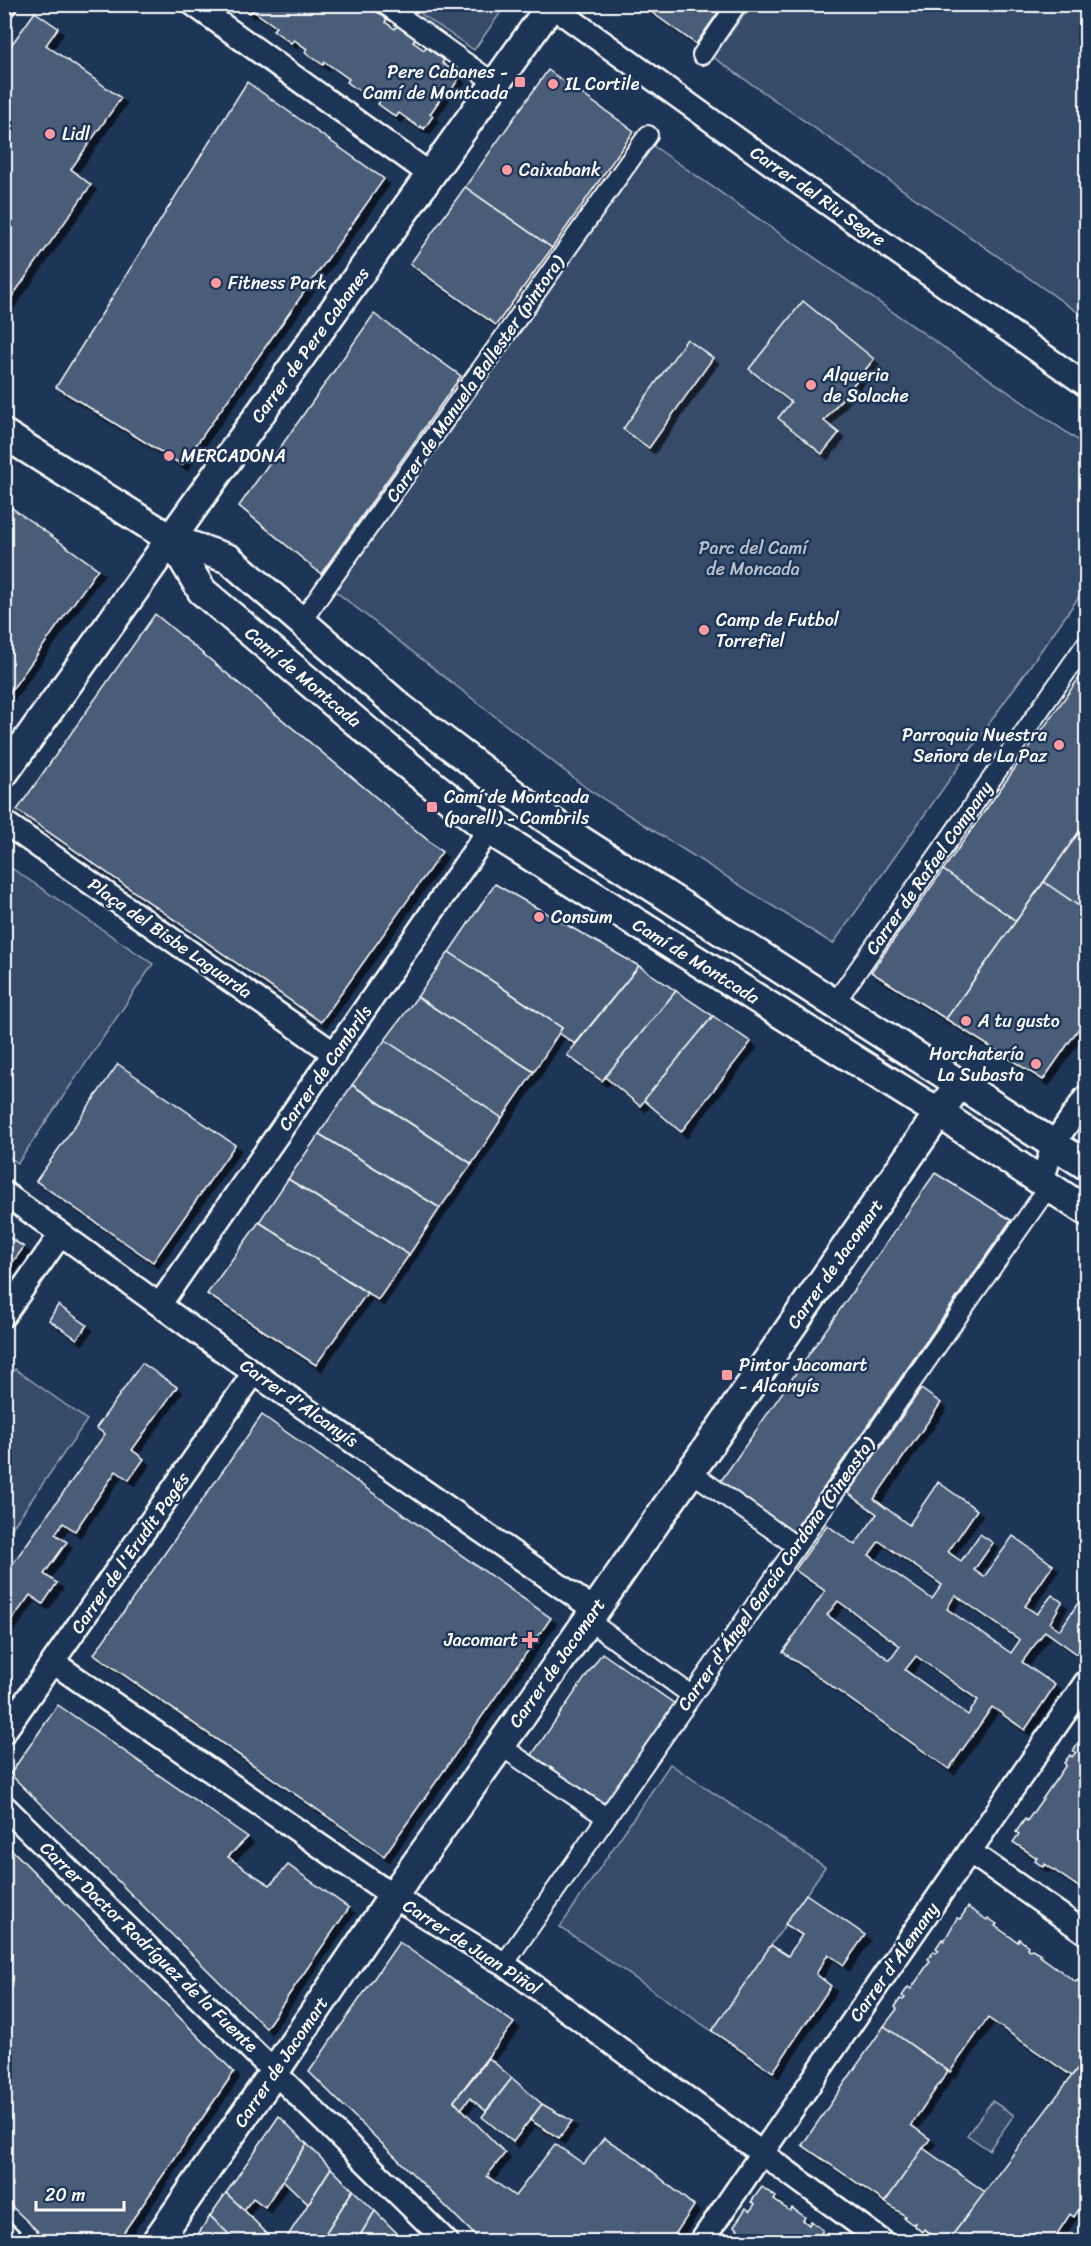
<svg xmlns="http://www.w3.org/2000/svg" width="1091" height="2246" font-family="Sriracha,sans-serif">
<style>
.green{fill:#364b69;stroke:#9aa5b4;stroke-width:1.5}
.building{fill:#4a5d79;stroke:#fff;stroke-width:1.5;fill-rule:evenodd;filter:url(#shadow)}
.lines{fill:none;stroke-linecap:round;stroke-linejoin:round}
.pedestrian-casing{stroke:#fff;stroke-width:22}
.minor-casing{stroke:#fff;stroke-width:27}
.tertiary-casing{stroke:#fff;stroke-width:33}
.pedestrian{stroke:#1d3557;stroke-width:18}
.minor{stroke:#1d3557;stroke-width:22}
.tertiary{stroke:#1d3557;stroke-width:28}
.poi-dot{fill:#ff9aa2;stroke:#1d3557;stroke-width:2}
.labels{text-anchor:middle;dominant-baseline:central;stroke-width:5;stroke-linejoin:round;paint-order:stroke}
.poi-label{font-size:18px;fill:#fff;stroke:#1d3557;text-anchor:start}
.street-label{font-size:18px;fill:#fff;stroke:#1d3557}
.park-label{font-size:18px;fill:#b9c0ca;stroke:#1d3557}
</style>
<defs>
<filter id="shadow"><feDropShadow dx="5.5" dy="5.5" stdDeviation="0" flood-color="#0009"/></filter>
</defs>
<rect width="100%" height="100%" fill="#1d3557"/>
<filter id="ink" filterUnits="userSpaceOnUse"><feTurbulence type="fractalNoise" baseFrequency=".0167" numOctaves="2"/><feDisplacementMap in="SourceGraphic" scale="12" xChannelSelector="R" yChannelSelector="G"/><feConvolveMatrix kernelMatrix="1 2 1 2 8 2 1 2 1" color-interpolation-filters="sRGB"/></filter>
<g filter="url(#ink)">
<g class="green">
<polygon points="408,5 506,4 506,5 474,50"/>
<polygon points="751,5 1086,5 1086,318 713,57"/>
<polygon points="652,145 1086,446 1086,587 833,944 589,790 335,591"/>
<polygon points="4,863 153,964 18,1163 4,1154"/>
<polygon points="15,1369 87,1420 5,1538 5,1384"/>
<polygon points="670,1764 825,1867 712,2031 560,1927"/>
<polygon points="992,2101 1014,2115 989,2150 967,2135"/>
</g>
<g class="building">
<polygon points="237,4 359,4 366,9 369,6 387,19 385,22 395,29 397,26 415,39 413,42 424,50 426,47 444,60 442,63 458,74 457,76 459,78 451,91 447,89 430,114 433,116 424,129 421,126 420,128 399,113 396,117 378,104 380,101 367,92 365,95 347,82 349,79 325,62 323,65 305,52 307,49 294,40 291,43 273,30 276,27 252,10 250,13"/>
<polygon points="640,4 724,4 696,44"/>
<polygon points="35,12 58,28 46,45 121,98 71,169 91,185 4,308 4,55"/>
<polygon points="548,70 634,131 552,248 465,187"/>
<polygon points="247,82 384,179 182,465 56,387"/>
<polygon points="465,187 552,248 496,325 410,264"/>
<polygon points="803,301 874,359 824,421 839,433 822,454 778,418 791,402 749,369"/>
<polygon points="374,314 461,376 321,574 239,506"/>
<polygon points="687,339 713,358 649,448 623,429"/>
<polygon points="12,508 98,569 4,701 4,518"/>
<polygon points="155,614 442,852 321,1022 17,810"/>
<polygon points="1086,668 1086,822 1016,921 943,870"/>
<polygon points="1086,822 1086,911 1044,882"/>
<polygon points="943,870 1016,921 946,1019 871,972"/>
<polygon points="1044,882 1086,911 1086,1018 1043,1080 946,1019"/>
<polygon points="495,884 639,966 575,1044 559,1033 562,1028 449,952"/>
<polygon points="449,952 562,1028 534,1072 417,997"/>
<polygon points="639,966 676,991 602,1081 567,1055"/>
<polygon points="676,991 713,1016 640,1106 605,1077"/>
<polygon points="417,997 534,1072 502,1118 385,1040"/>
<polygon points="713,1016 751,1042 681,1132 644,1100"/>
<polygon points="385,1040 502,1118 472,1164 352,1085"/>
<polygon points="118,1064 235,1145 153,1262 36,1181"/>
<polygon points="352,1085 472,1164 440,1208 319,1134"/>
<polygon points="319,1134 440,1208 409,1255 288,1179"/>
<polygon points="935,1173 1011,1220 793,1532 720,1482"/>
<polygon points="288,1179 409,1255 378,1300 259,1222"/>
<polygon points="259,1222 367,1293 316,1365 207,1294"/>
<polygon points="4,1234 24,1247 4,1274"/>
<polygon points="58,1305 87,1325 77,1339 49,1320"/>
<polygon points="142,1363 177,1387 132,1450 144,1459 129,1480 116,1471 75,1531 63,1523 55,1534 67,1542 44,1574 57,1583 43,1604 30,1595 4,1631 4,1576 105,1434 96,1428"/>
<path d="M921 1389 941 1403 874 1499 909 1525 938 1482 977 1510 948 1552 961 1561 980 1534 993 1543 974 1570 984 1577 1013 1536 1053 1565 1025 1606 1037 1614 1052 1595 1062 1602 1050 1623 1060 1630 1086 1591V1641L1077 1654 1045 1631 1022 1662 1055 1685 1025 1730 992 1707 949 1769 783 1652 825 1591 795 1570 827 1525 855 1545 877 1514 848 1493ZM879 1541 942 1585 932 1599 869 1555ZM955 1595 1020 1640 1011 1653 947 1609ZM838 1601 900 1646 890 1660 827 1615ZM916 1656 978 1700 968 1715 905 1670Z"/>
<polygon points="262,1415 551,1618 384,1856 94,1654"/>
<polygon points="602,1653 675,1704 603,1806 531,1756"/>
<polygon points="58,1705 248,1837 228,1857 254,1875 270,1885 288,1865 349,1908 266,2028 10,1774"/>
<polygon points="1086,1737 1086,1892 1045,1864 1043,1867 1035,1861 1037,1858 1013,1842 1019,1834 1016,1832 1025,1819 1027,1821 1066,1765 1064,1763 1070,1755 1072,1757 1076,1752 1073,1751 1079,1742 1082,1744"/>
<polygon points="4,1842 234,2072 117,2242 49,2242 4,2199"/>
<polygon points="806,1894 865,1935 844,1965 828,1954 816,1974 831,1986 773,2072 712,2031 771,1945 788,1956 802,1935 785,1924"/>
<polygon points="968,1907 987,1920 988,1918 997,1924 995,1926 1018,1942 1019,1939 1028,1946 1027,1948 1029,1950 1032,1949 1041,1954 1040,1956 1076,1982 1077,1980 1086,1985 1086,2057 1072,2076 988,2018 950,2072 884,2026 897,2009 895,2007 900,1999 903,2000 905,1998 902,1996 908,1987 911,1989 930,1961 928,1959 934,1951 936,1953 939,1950 936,1948 942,1939 944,1941 957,1918 960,1919"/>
<polygon points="399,1942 514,2023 454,2101 505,2153 487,2176 515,2196 555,2144 584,2164 604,2138 635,2157 694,2206 670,2242 482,2242 309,2072"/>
<polygon points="884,2026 948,2071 911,2125 930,2139 885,2202 802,2145"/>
<polygon points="1086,2057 1086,2199 1074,2217 1070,2214 1057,2234 1060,2236 1056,2242 947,2242"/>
<polygon points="489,2058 512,2078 486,2111 470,2098 461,2109 454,2101"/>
<polygon points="512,2078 542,2104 513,2142 482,2117"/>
<polygon points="542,2104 572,2121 559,2138 530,2120"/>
<polygon points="279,2116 307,2144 265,2207 253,2198 244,2210 226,2193"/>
<polygon points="307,2144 331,2168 308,2204 283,2180"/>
<polygon points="923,2148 985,2192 947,2242 941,2242 924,2229 922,2232 914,2225 915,2223 912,2224 904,2218 905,2216 885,2202"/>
<polygon points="331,2168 353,2190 320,2242 284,2242"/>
<polygon points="762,2187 776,2197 774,2200 790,2211 792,2208 805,2217 803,2220 809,2225 811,2221 823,2230 821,2233 825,2236 826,2233 836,2240 732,2242 730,2240 738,2229 734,2226 746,2208 750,2211 755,2204 751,2202"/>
<polygon points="353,2190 375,2211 356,2242 320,2242"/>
<polygon points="226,2193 244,2210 275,2242 237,2242 210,2216"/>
<polygon points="375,2211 401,2237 398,2242 356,2242"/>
<polygon points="210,2216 237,2242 193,2242"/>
</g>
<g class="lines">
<defs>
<g id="pedestrian">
<polyline points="384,4 496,84"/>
<polyline points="702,55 737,4"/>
<polyline points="301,622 648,135"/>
<polyline points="834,1004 1086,644"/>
<polyline points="691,1472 796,1546"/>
<polyline points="588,1620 691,1695"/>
<polyline points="499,1745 606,1817"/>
<polyline points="504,1964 1049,1186"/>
</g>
<g id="minor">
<polyline points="193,4 431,175"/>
<polyline points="4,6 5,4"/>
<polyline points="552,6 783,172 1086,385"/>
<polyline points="4,822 335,1054"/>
<polyline points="1042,1181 1054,1143 1086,1097"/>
<polyline points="4,1193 254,1373 595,1610"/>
<polyline points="160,1304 489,830"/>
<polyline points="4,1315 61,1234"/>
<polyline points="54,1663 393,1896 504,1964 883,2242"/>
<polyline points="4,1732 254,1373"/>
<polyline points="4,1806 447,2242"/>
<polyline points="970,1852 1086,1933"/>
<polyline points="4,2233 13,2242"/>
<polyline points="701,2242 1086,1682"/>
</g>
<g id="tertiary">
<polyline points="4,434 171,539 229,559 401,708 544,817 1086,1165"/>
<polyline points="171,539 202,591 399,758 489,830 939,1113 1086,1211"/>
<polyline points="4,773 552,4"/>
<polyline points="156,2242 275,2071 393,1896 532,1701 959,1084"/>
</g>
</defs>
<use href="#pedestrian" class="pedestrian-casing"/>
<use href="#minor" class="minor-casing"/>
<use href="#tertiary" class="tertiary-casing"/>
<use href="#pedestrian" class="pedestrian"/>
<use href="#minor" class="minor"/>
<use href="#tertiary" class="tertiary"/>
</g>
</g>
<g class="poi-dot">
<rect x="514" y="76" width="12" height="12" rx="3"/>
<circle cx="553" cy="84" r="6"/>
<circle cx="50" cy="134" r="6"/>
<circle cx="507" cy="170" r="6"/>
<circle cx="216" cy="283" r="6"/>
<circle cx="811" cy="385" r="6"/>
<circle cx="169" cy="456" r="6"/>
<circle cx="704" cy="630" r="6"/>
<circle cx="1059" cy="745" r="6"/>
<rect x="426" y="801" width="12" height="12" rx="3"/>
<circle cx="539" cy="917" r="6"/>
<circle cx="966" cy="1021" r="6"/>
<circle cx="1036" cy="1064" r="6"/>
<rect x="721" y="1369" width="12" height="12" rx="3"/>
<path d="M527 1631h6v6h6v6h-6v6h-6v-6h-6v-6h6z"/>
</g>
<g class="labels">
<g class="poi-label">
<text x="508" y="72" text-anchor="end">Pere Cabanes -<tspan x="508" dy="21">Camí de Montcada</tspan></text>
<text x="565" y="84">IL Cortile</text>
<text x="62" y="134">Lidl</text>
<text x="519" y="170">Caixabank</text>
<text x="228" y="283">Fitness Park</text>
<text x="823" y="375">Alqueria<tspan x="823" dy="21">de Solache</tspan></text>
<text x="181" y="456">MERCADONA</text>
<text x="716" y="620">Camp de Futbol<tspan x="716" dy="21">Torrefiel</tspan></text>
<text x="1047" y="735" text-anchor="end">Parroquia Nuestra<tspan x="1047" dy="21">Señora de La Paz</tspan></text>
<text x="444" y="797">Camí de Montcada<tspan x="444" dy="21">(parell) - Cambrils</tspan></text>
<text x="551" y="917">Consum</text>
<text x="978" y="1021">A tu gusto</text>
<text x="1024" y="1054" text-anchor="end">Horchatería<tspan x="1024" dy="21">La Subasta</tspan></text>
<text x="739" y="1365">Pintor Jacomart<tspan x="739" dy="21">- Alcanyís</tspan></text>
<text x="518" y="1640" text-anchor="end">Jacomart</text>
</g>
<g class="street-label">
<text transform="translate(818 196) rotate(35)">Carrer del Riu Segre</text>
<text transform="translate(310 345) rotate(-54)">Carrer de Pere Cabanes</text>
<text transform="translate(475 379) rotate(-55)">Carrer de Manuela Ballester (pintora)</text>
<text transform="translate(303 677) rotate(40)">Camí de Montcada</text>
<text transform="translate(929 868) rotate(-55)">Carrer de Rafael Company</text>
<text transform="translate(170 938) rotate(35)">Plaça del Bisbe Laguarda</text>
<text transform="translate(696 961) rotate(32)">Camí de Montcada</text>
<text transform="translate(325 1068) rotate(-55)">Carrer de Cambrils</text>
<text transform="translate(835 1264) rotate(-55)">Carrer de Jacomart</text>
<text transform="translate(299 1403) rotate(35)">Carrer d'Alcanyís</text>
<text transform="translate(130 1553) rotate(-55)">Carrer de l'Erudit Pagés</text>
<text transform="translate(776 1574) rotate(-55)">Carrer d'Ángel García Cardona (Cineasta)</text>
<text transform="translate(557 1663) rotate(-55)">Carrer de Jacomart</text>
<text transform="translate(149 1947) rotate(44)">Carrer Doctor Rodríguez de la Fuente</text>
<text transform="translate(472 1947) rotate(33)">Carrer de Juan Piñol</text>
<text transform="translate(894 1962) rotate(-55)">Carrer d'Alemany</text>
<text transform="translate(281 2062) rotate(-56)">Carrer de Jacomart</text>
</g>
<g class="park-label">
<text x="753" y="548">Parc del Camí<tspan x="753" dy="21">de Moncada</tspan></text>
</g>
</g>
<rect width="1091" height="2246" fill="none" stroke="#1d3557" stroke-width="24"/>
<rect x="12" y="12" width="1067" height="2222" fill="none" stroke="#fff" stroke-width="2" filter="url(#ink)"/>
<path d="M36 2201v9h88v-9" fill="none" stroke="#ffffff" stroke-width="3"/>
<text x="45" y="2201" font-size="18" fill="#ffffff" stroke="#1d3557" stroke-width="4.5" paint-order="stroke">20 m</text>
</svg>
